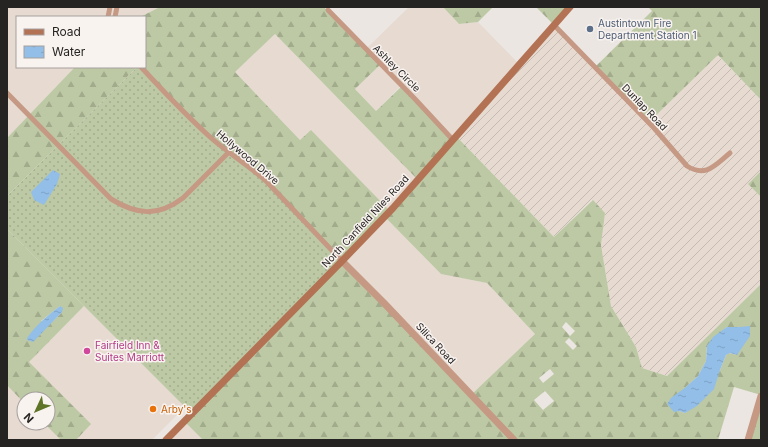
<svg xmlns="http://www.w3.org/2000/svg" width="768" height="447" font-family="Inter,sans-serif">
<style>
.built{fill:#e6dad1;fill-rule:evenodd}
.industrial{fill:url(#industrial-furrows)}
.grass{fill:url(#grass-dots)}
.forest{fill:url(#forest-firs);fill-rule:evenodd}
.water{fill:url(#water-ripples)}
.lines{fill:none;stroke-linecap:round;stroke-linejoin:round}
.minor{stroke:#c59984;stroke-width:5}
.tertiary{stroke:#c59984;stroke-width:7}
.secondary{stroke:#b27253;stroke-width:7}
.service-dot{fill:#5c6f8a;stroke:#f9f3f0;stroke-width:1.5}
.hotel-dot{fill:#d1479c;stroke:#f9f3f0;stroke-width:1.5}
.food-dot{fill:#e8710a;stroke:#f9f3f0;stroke-width:1.5}
.labels{text-anchor:middle;dominant-baseline:central;stroke-width:3;stroke-linejoin:round;paint-order:stroke}
.service-label{font-size:10px;fill:#4e5e75;stroke:#f9f3f0;text-anchor:start}
.street-label{font-size:10px;fill:#262422;stroke:#f9f3f0}
.hotel-label{font-size:10px;fill:#b23c85;stroke:#f9f3f0;text-anchor:start}
.food-label{font-size:10px;fill:#c56008;stroke:#f9f3f0;text-anchor:start}
</style>
<defs>
<pattern id="industrial-furrows" width="10" height="10" patternUnits="userSpaceOnUse"><rect width="10" height="10" fill="#e6dad1"/><path d="M-1 1l2-2M0 10L10 0M9 11l2-2" fill="none" stroke="#c5bbb3"/></pattern>
<pattern id="grass-dots" width="8" height="8" patternUnits="userSpaceOnUse"><rect width="8" height="8" fill="#bdc9a4"/><path d="M2 2h.1M6 6h.1" fill="none" stroke="#a2ac8d" stroke-width="1.8" stroke-linecap="round"/></pattern>
<pattern id="forest-firs" width="22" height="20" patternUnits="userSpaceOnUse"><rect width="22" height="20" fill="#bdc9a4"/><path d="M5 1l3.5 6h-7zM16 11l3.5 6h-7z" fill="#a2ac8d"/></pattern>
<pattern id="water-ripples" width="26" height="14" patternUnits="userSpaceOnUse"><rect width="26" height="14" fill="#92bee7"/><path d="M2 4q2-2 4 0t4 0M15 11q2-2 4 0t4 0" fill="none" stroke="#7ea3c6"/></pattern>
</defs>
<rect width="100%" height="100%" fill="#ebe6e2"/>
<g class="built">
<polygon points="7,7 160,7 140,17 17,17 17,67 75,67 7,138"/>
<polygon points="409,7 443,7 459,24 478,22 519,64 453,140 401,86 376,111 355,89 381,64 366,49"/>
<polygon points="275,34 418,180 390,211 311,131 300,140 235,72"/>
<polygon points="385,217 441,274 487,283 535,334 471,395 342,261"/>
<path d="M84 306 185 407 152 440H7V383ZM24 399H48V423H24Z"/>
<polygon points="184,421 203,440 166,440"/>
</g>
<polygon class="industrial" points="554,25 648,122 718,55 761,100 761,171 748,184 761,197 761,284 667,376 642,368 636,347 611,306 601,245 605,213 592,200 554,237 456,136"/>
<polygon class="grass" points="137,67 141,67 254,171 342,261 192,414 7,229 7,196"/>
<g class="forest">
<path d="M160 7H324L381 64 355 89 376 111 402 86 452 139 456 136 554 237 593 200 605 213 601 245 611 306 636 347 642 368 667 376 761 284V395L734 387 718 440H203L184 421 342 261 266 181 211 138 141 67H145V17H140ZM275 34 418 180 390 211 311 130 300 140 235 72ZM385 217 441 274 487 283 535 334 471 395 342 261ZM566 322 575 331 570 336 562 327ZM727 327H740L737 355 729 353 726 355 720 370 685 413 679 411 686 387 698 376 706 361 707 346ZM569 338 577 346 573 350 565 342ZM550 369 554 374 543 383 539 378ZM545 391 554 401 543 410 534 400Z"/>
<polygon points="443,7 493,7 478,22 459,24"/>
<polygon points="536,7 570,7 554,25"/>
<polygon points="648,7 761,7 761,100 718,55 648,123 595,67 652,11"/>
<polygon points="75,67 137,67 7,196 7,138"/>
<polygon points="761,171 761,197 748,184"/>
<path d="M7 229 84 306 29 362 91 424 76 440H61L44 423H48V399H24V403L7 385ZM60 306 62 312 53 321H41Z"/>
<polygon points="761,396 761,440 748,440"/>
</g>
<g class="water">
<polygon points="53,170 60,174 57,184 44,205 34,200 31,192"/>
<path d="M60 306 63 308 62 312 37 338 33 342 27 340V338C36 325 48 315 60 306Z"/>
<polygon points="750,326 750,336 737,355 730,353 726,355 720,370 714,389 697,406 685,413 679,411 674,412 667,404 671,398 686,387 698,376 706,361 707,346 713,337 727,327 740,327"/>
</g>
<g class="lines">
<g class="minor">
<polyline points="328,10 415,99 453,140"/>
<polyline points="108,17 110,7"/>
<polyline points="115,17 117,7"/>
<path d="M554 25 654 128 687 166C706 178 715 165 730 153"/>
<path d="M141 67C163 91 186 115 210 137 228 153 248 165 266 181L342 261"/>
<path d="M7 93 111 199C137 215 158 217 183 198L229 152"/>
</g>
<g class="tertiary">
<polyline points="342,261 384,303 514,440"/>
<polyline points="748,440 761,396"/>
</g>
<polyline class="secondary" points="166,440 342,261 393,208 570,7"/>
</g>
<circle class="service-dot" cx="590" cy="29" r="4"/>
<circle class="hotel-dot" cx="87" cy="351" r="4"/>
<circle class="food-dot" cx="153" cy="409" r="4"/>
<g class="labels">
<g class="service-label">
<text x="598" y="23">Austintown Fire<tspan x="598" dy="12">Department Station 1</tspan></text>
</g>
<g class="street-label">
<text transform="translate(397 68) rotate(45)">Ashley Circle</text>
<text transform="translate(645 107) rotate(46)">Dunlap Road</text>
<text transform="translate(248 157) rotate(40)">Hollywood Drive</text>
<text transform="translate(365 221) rotate(-47)">North Canfield Niles Road</text>
<text transform="translate(436 343) rotate(47)">Silica Road</text>
</g>
<g class="hotel-label">
<text x="95" y="345">Fairfield Inn &amp;<tspan x="95" dy="12">Suites Marriott</tspan></text>
</g>
<g class="food-label">
<text x="161" y="409">Arby's</text>
</g>
</g>
<rect width="768" height="447" fill="none" stroke="#262422" stroke-width="16"/>
<rect x="16" y="16" width="130" height="52" fill="#f9f3f0" stroke="#a5a09e"/>
<rect x="24" y="29" width="20" height="6" fill="#b27253" stroke="#a5a09e"/>
<text x="52" y="36" font-size="12" fill="#262422">Road</text>
<rect x="24" y="46" width="20" height="12" fill="url(#water-ripples)" stroke="#a5a09e"/>
<text x="52" y="56" font-size="12" fill="#262422">Water</text>
<g transform="translate(36 411) rotate(226)"><circle r="19" fill="#f9f3f0" stroke="#a5a09e"/>
<path d="M0-3L7 15L0 10L-7 15Z" fill="#5e7527"/>
<text y="-6" font-size="11" font-weight="bold" text-anchor="middle" fill="#262422">N</text>
</g>
</svg>
